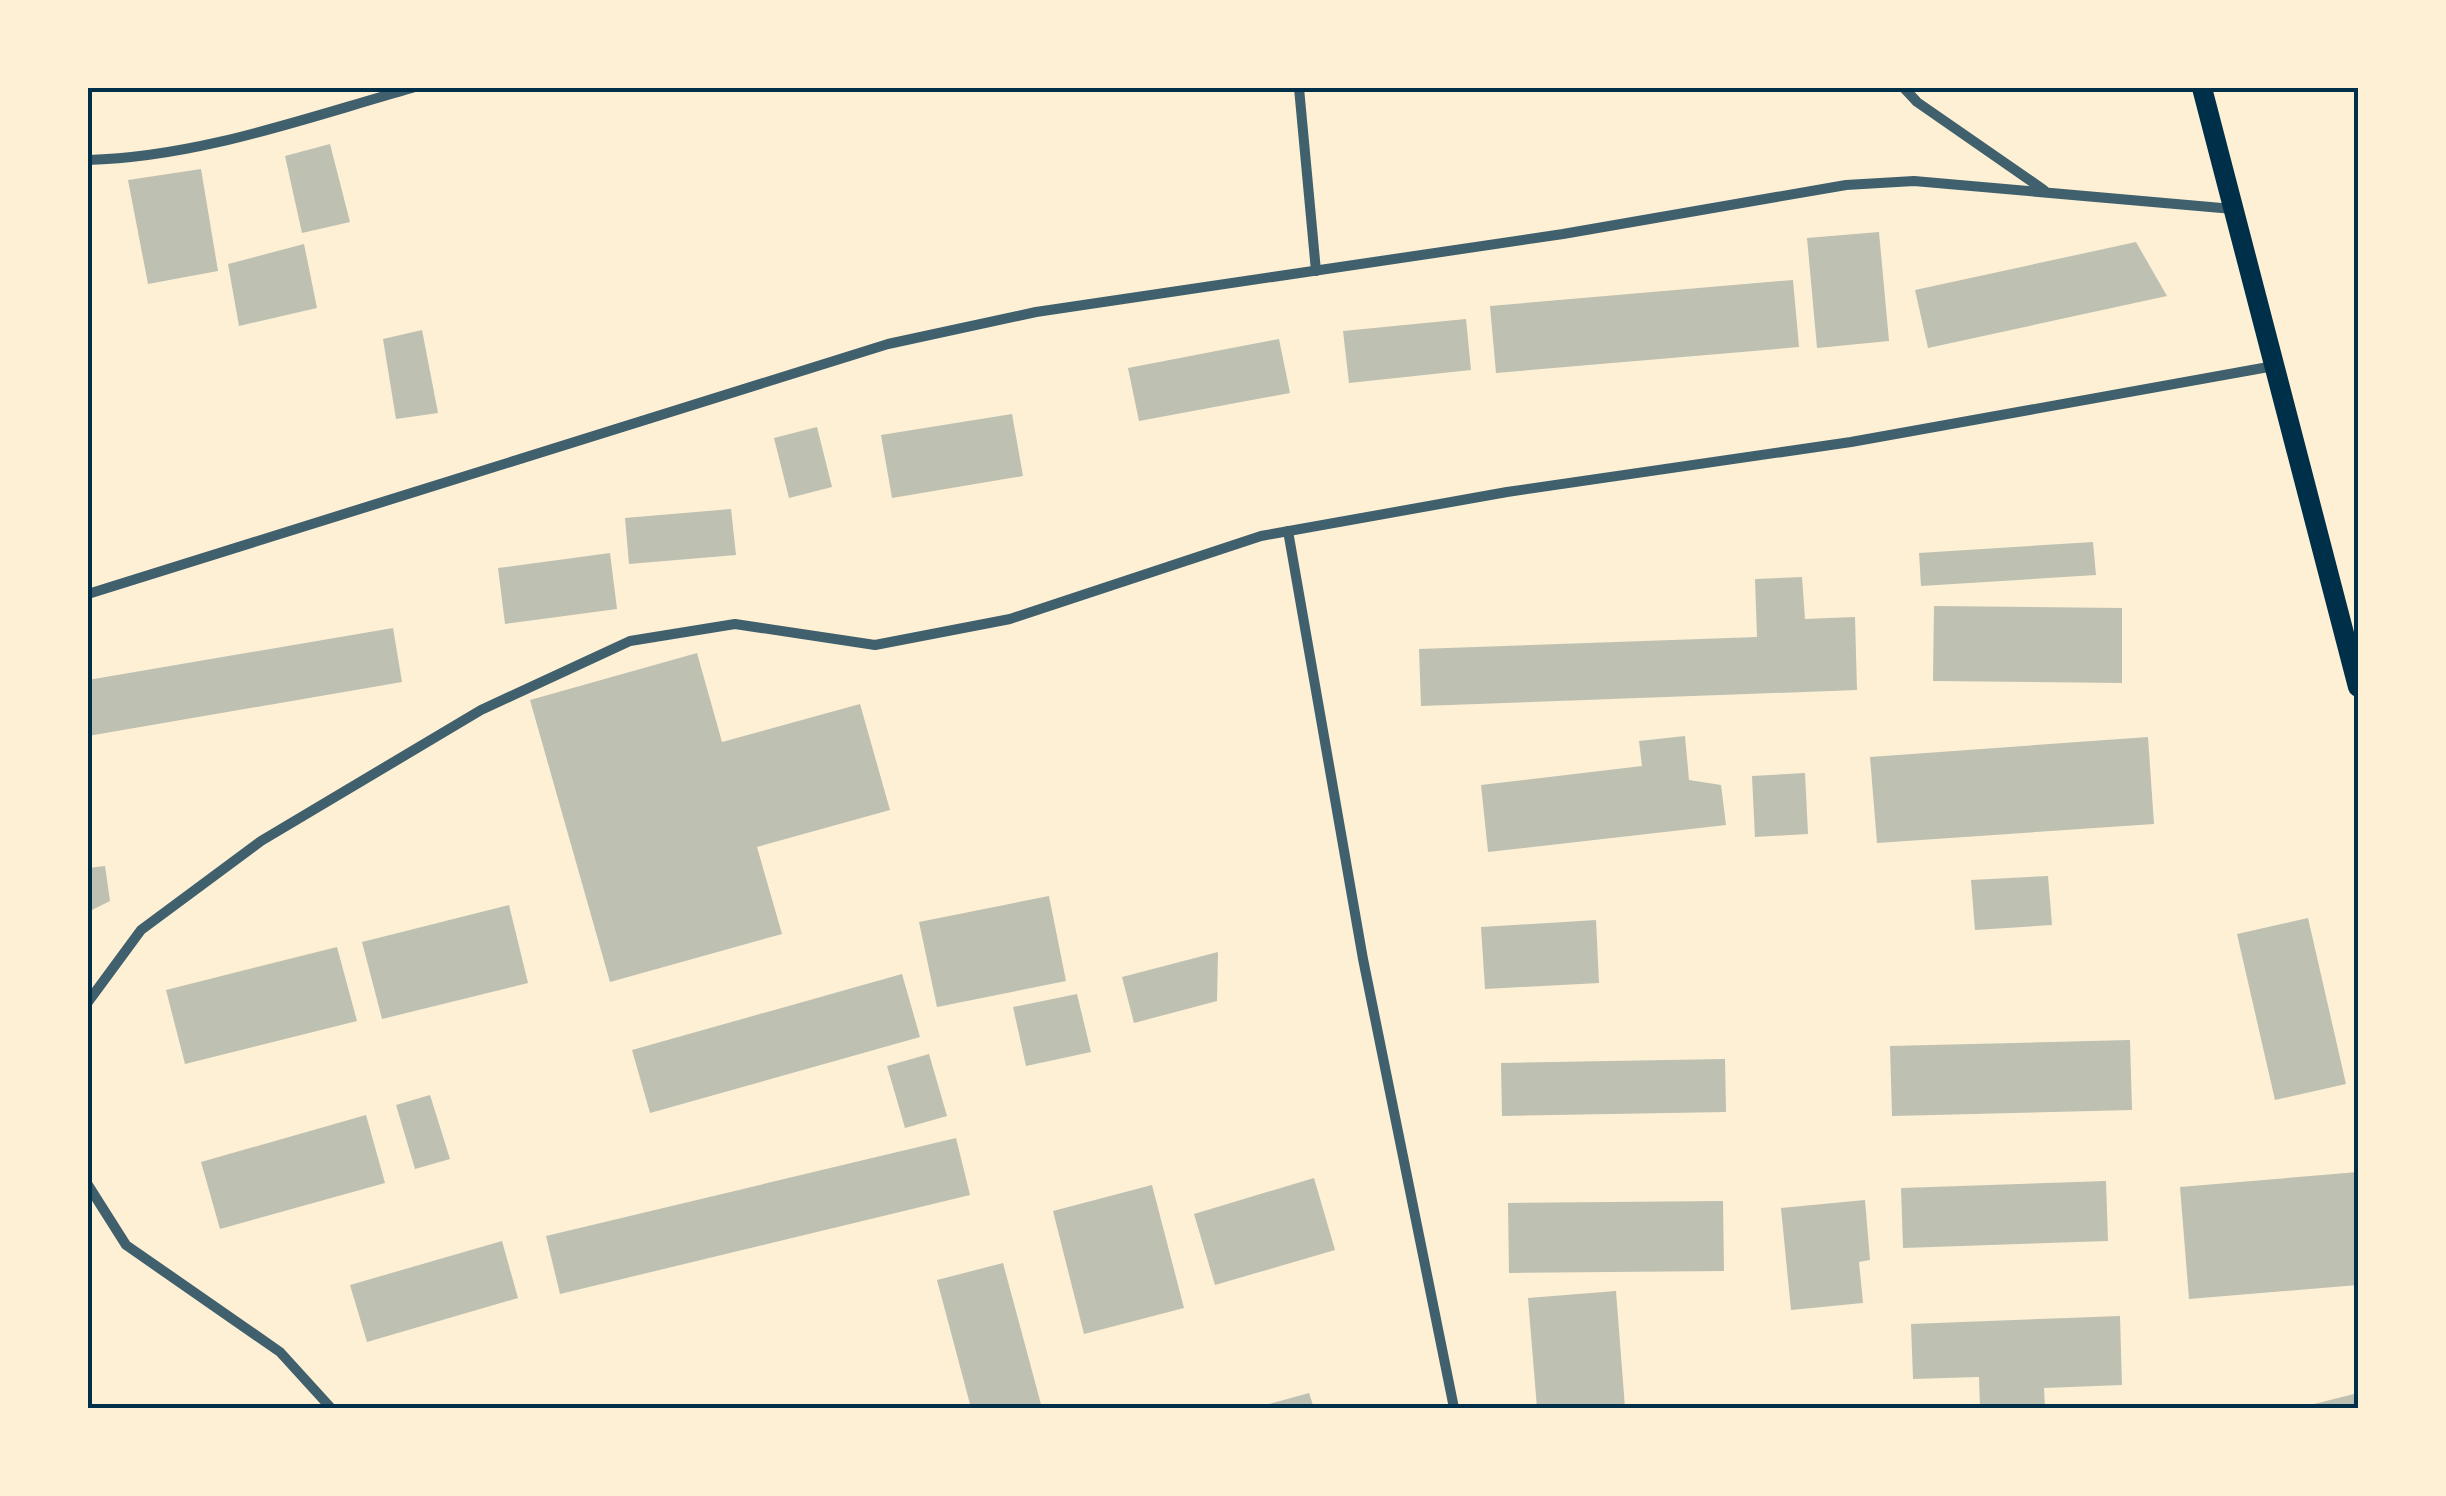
<svg xmlns="http://www.w3.org/2000/svg" width="2446" height="1496" font-family="Mulish,sans-serif">
<style>
.building{fill:#bec0b2}
.lines{fill:none;stroke-linecap:round;stroke-linejoin:round}
.minor{stroke:#3f606c;stroke-width:10}
.secondary{stroke:#003049;stroke-width:20}
.neatline{fill:none;stroke:#003049;stroke-width:4}
</style>
<rect width="100%" height="100%" fill="#fdf0d5"/>
<g class="building">
<polygon points="330,144 350,222 302,233 285,156"/>
<polygon points="201,169 218,271 148,284 128,180"/>
<polygon points="1879,232 1889,341 1817,348 1807,238"/>
<polygon points="2136,242 2167,296 1928,348 1915,290"/>
<polygon points="304,244 317,308 239,326 228,264"/>
<polygon points="1793,280 1799,347 1496,373 1490,306"/>
<polygon points="1466,319 1471,370 1349,383 1343,331"/>
<polygon points="422,330 438,413 396,419 383,339"/>
<polygon points="1279,339 1290,393 1139,421 1128,368"/>
<polygon points="1012,414 1023,476 892,498 881,435"/>
<polygon points="817,427 832,487 789,498 774,438"/>
<polygon points="731,509 736,555 629,564 625,518"/>
<polygon points="2093,542 2096,575 1921,586 1919,553"/>
<polygon points="610,553 617,609 505,624 498,568"/>
<polygon points="1802,577 1805,619 1855,617 1857,690 1421,706 1419,649 1757,637 1755,579"/>
<polygon points="1934,606 2122,608 2122,683 1933,681"/>
<polygon points="393,628 402,682 88,736 88,680"/>
<polygon points="697,653 722,742 860,704 890,810 757,847 782,934 610,982 530,700"/>
<polygon points="1685,736 1689,780 1721,785 1726,825 1488,852 1481,785 1642,766 1639,741"/>
<polygon points="2148,737 2154,824 1877,843 1870,757"/>
<polygon points="1805,773 1808,834 1755,837 1752,776"/>
<polygon points="105,866 110,901 88,912 88,868"/>
<polygon points="2048,876 2052,925 1975,930 1971,880"/>
<polygon points="1049,896 1066,981 937,1007 919,922"/>
<polygon points="509,905 528,983 382,1019 362,942"/>
<polygon points="2308,918 2346,1084 2275,1100 2237,934"/>
<polygon points="1596,920 1599,983 1485,989 1481,927"/>
<polygon points="337,947 357,1021 185,1064 166,990"/>
<polygon points="1218,952 1217,1001 1134,1023 1122,977"/>
<polygon points="902,974 920,1037 650,1113 632,1050"/>
<polygon points="1077,994 1091,1052 1026,1066 1013,1007"/>
<polygon points="2130,1040 2132,1110 1892,1116 1890,1046"/>
<polygon points="929,1054 947,1116 905,1128 887,1066"/>
<polygon points="1725,1059 1726,1112 1502,1116 1501,1063"/>
<polygon points="430,1095 450,1159 415,1169 396,1105"/>
<polygon points="366,1115 385,1183 220,1229 201,1162"/>
<polygon points="956,1138 970,1195 560,1294 546,1236"/>
<polygon points="2358,1172 2358,1285 2189,1299 2180,1187"/>
<polygon points="1314,1178 1335,1250 1215,1285 1194,1214"/>
<polygon points="2106,1181 2108,1241 1903,1248 1901,1188"/>
<polygon points="1152,1185 1184,1308 1084,1334 1053,1211"/>
<polygon points="1865,1200 1870,1260 1859,1262 1863,1303 1791,1310 1781,1208"/>
<polygon points="1723,1201 1724,1271 1509,1273 1508,1203"/>
<polygon points="502,1241 518,1298 367,1342 350,1285"/>
<polygon points="1003,1263 1042,1408 971,1408 937,1280"/>
<polygon points="1616,1291 1625,1408 1537,1408 1528,1298"/>
<polygon points="2120,1316 2122,1385 2044,1388 2045,1408 1980,1408 1979,1377 1913,1379 1911,1324"/>
<polygon points="1309,1393 1314,1408 1270,1408 1269,1404"/>
<polygon points="2358,1393 2358,1408 2302,1408 2302,1407"/>
</g>
<g class="lines">
<g class="minor">
<polyline points="1299,88 1316,271"/>
<polyline points="1904,88 1917,102 2044,190"/>
<path d="M88 160C199 157 305 118 412 88"/>
<polyline points="1288,531 1363,959 1454,1408"/>
<polyline points="88,594 888,344 1036,312 1563,234 1846,185 1914,181 2233,209"/>
<polyline points="88,1002 141,930 261,841 481,710 630,641 735,624 875,645 1010,619 1261,536 1507,492 1851,442 2274,366"/>
<polyline points="88,1185 126,1245 280,1352 331,1408"/>
</g>
<polyline class="secondary" points="2202,88 2358,687"/>
</g>
<rect width="2446" height="1496" fill="none" stroke="#fdf0d5" stroke-width="180"/>
<rect x="90" y="90" width="2266" height="1316" class="neatline"/>
</svg>
